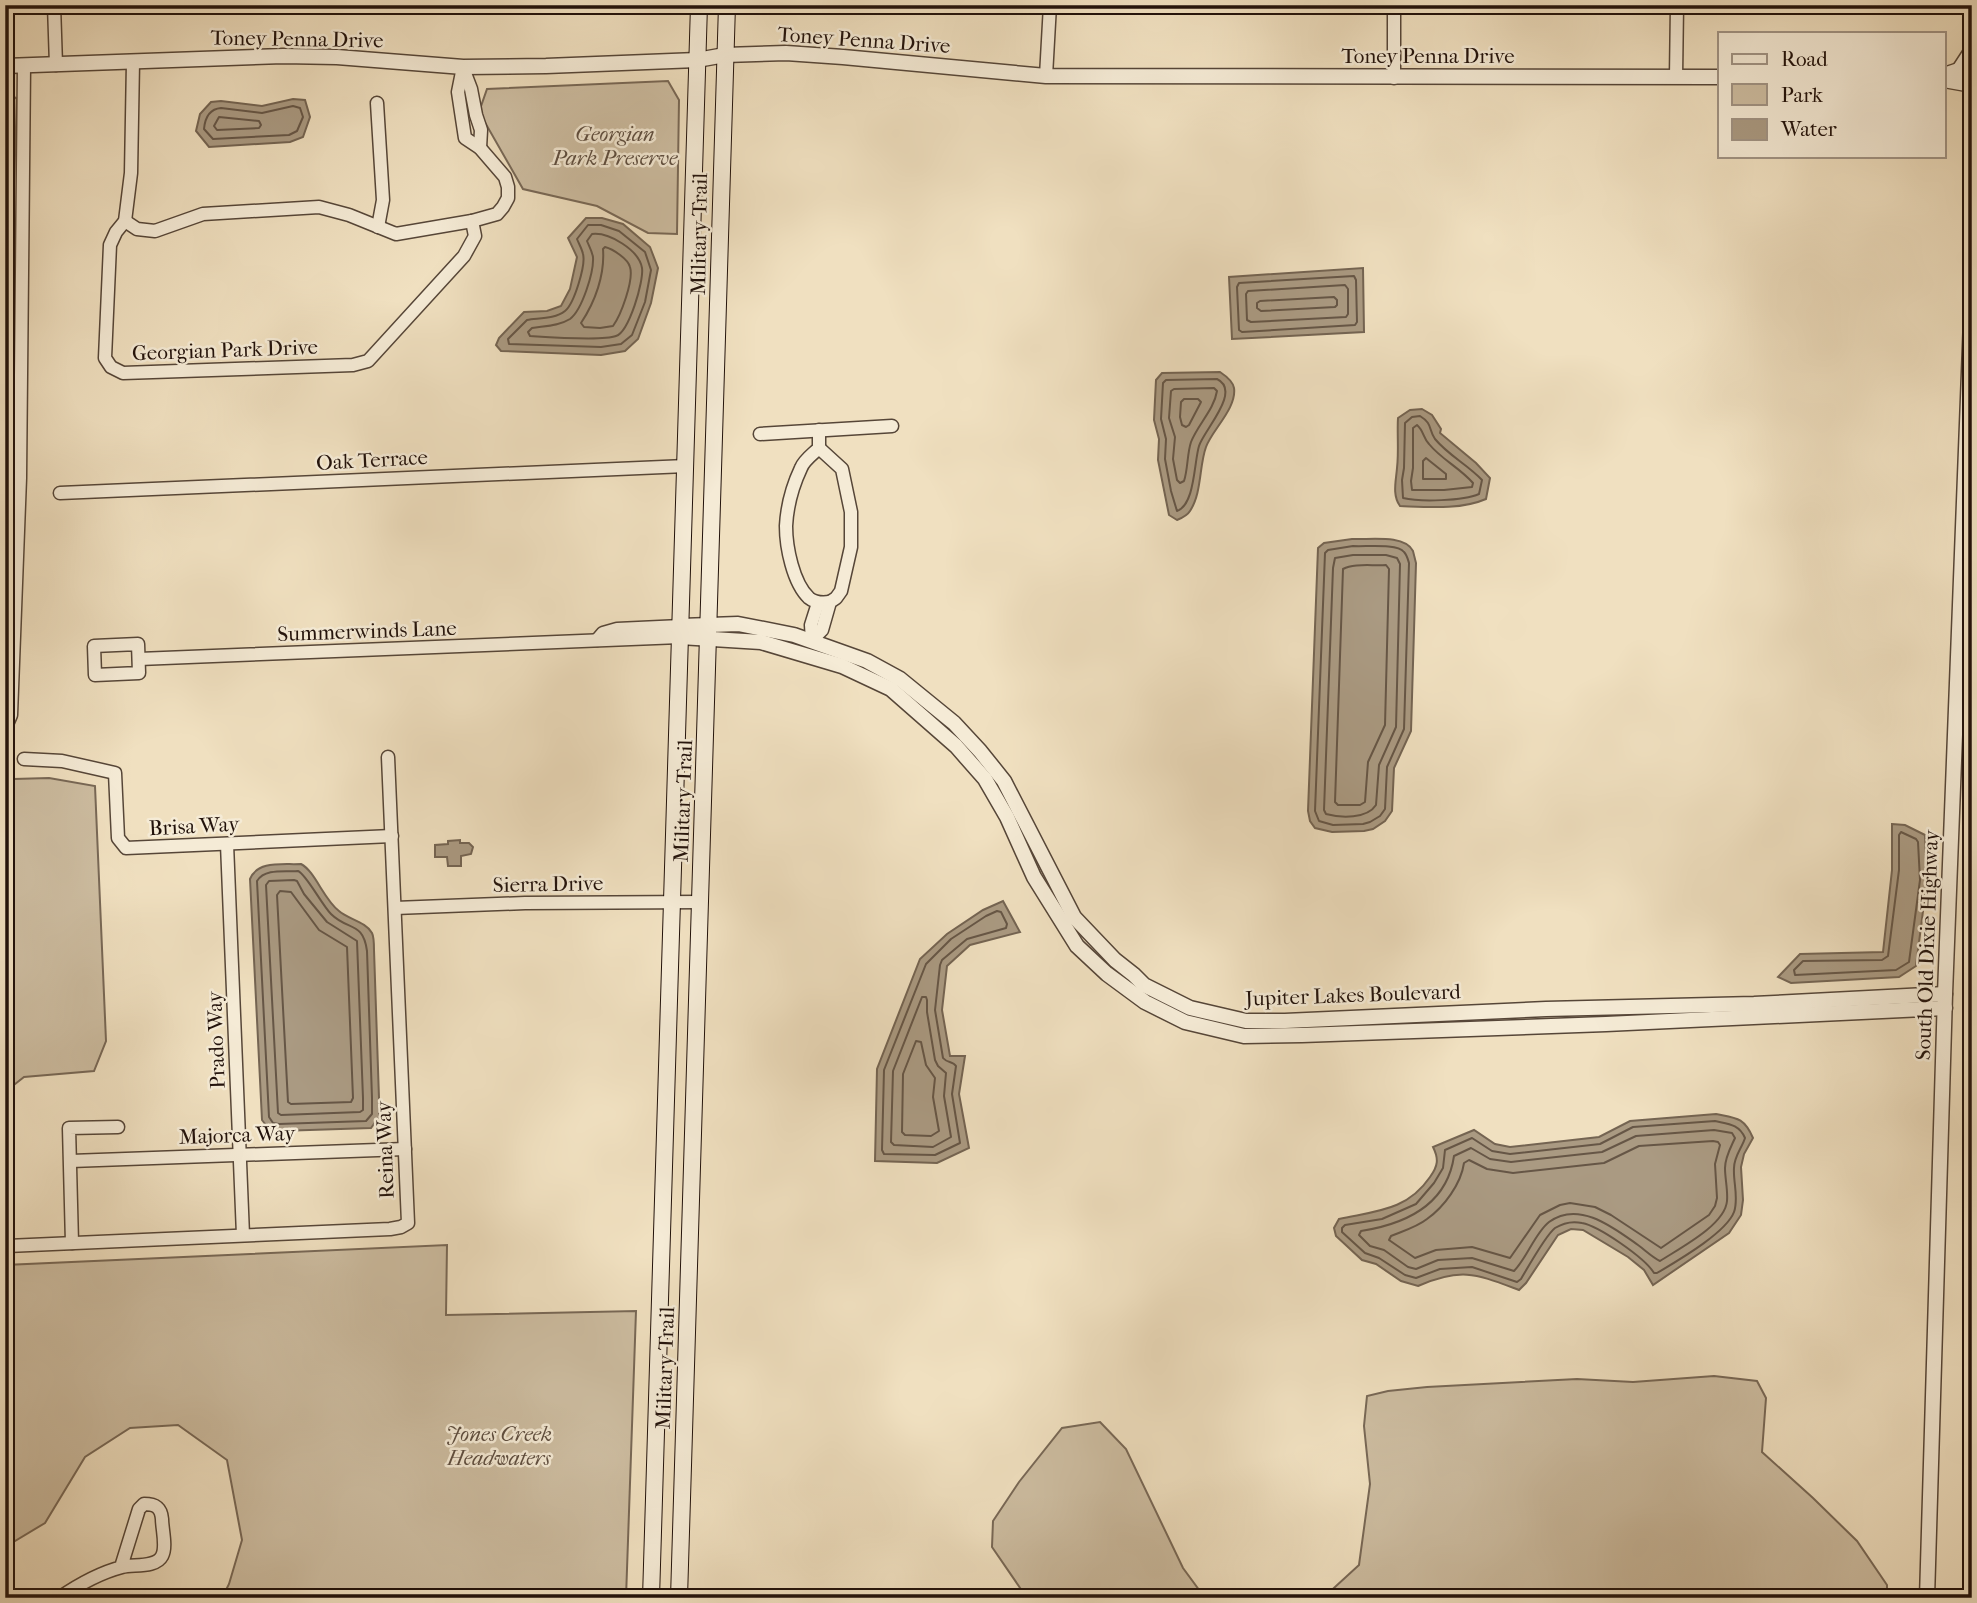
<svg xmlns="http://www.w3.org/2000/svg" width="1977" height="1603" font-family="'IM FELL French Canon',serif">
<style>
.green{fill:#cdbda1;stroke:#786856;stroke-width:2}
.water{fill:#aa9a82;stroke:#746452;stroke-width:2}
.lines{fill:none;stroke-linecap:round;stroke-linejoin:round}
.shore{stroke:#665646;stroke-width:2}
.minor-casing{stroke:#564638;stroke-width:15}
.tertiary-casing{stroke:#564638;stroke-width:17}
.secondary-casing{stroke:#22120b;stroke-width:18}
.minor{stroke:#f5ebd6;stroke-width:12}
.tertiary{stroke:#f5ebd6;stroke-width:14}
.secondary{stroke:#f5ebd6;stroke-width:16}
.rail-casing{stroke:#22120b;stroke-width:6}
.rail{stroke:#f5ebd6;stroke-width:3.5;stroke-dasharray:10;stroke-linecap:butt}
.labels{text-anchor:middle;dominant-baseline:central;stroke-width:5;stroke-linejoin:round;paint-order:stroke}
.street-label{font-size:21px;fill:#22120b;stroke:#f5ebd6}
.park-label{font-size:21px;font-style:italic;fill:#5e4e40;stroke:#f5ebd6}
</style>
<rect width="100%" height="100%" fill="#f0e0c0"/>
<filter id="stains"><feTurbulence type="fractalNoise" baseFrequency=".00286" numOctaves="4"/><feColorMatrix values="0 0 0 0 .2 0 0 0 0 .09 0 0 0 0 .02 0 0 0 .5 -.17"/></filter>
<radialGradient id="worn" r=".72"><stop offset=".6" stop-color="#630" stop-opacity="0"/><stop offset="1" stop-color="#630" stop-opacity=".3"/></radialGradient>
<g class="green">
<polygon points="668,81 679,100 677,234 648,233 597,206 523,189 479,112 487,89"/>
<polygon points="5,93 9,93 17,99 6,407 5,588"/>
<polygon points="49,778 95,786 106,1041 94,1071 24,1077 5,1092 5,804 14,779"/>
<polygon points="447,1245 446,1315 636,1311 626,1598 222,1598 229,1584 242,1540 227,1460 178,1425 130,1428 85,1457 45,1523 5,1547 5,1265"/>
<polygon points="1714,1376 1757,1381 1766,1398 1762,1452 1813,1498 1857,1541 1887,1585 1887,1598 1323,1598 1359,1565 1370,1484 1364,1426 1367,1396 1388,1391 1427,1387 1577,1379 1633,1382"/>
<polygon points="1100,1422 1126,1449 1183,1568 1205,1598 1027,1598 992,1547 993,1521 1019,1482 1062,1428"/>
</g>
<g class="water">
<polygon points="293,99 305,100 310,117 303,137 290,142 209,147 196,131 200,114 211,102 221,101 262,106"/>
<polygon points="586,218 602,218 623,224 650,247 658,268 651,303 638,339 625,351 601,355 501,351 496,345 499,338 524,312 547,311 561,306 570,289 577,257 568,238"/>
<polygon points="1363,268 1364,332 1232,339 1229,277"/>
<path d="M1220 372C1226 376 1233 381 1234 388 1237 408 1212 430 1206 447 1199 466 1202 493 1190 511 1187 516 1182 518 1177 520L1169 515 1158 460 1159 439 1154 420 1156 380 1162 373Z"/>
<path d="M1422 409 1432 415 1441 429 1440 433 1476 463 1490 478 1486 499C1461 510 1427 507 1400 506 1392 495 1396 481 1397 468 1399 451 1397 434 1398 418L1410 410Z"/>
<path d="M1352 539C1369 540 1404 534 1413 551 1414 555 1415 559 1416 563L1411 731 1394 768 1392 811 1385 821 1373 829 1364 831 1332 832 1315 828 1310 821 1308 811 1318 548 1324 543Z"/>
<polygon points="1892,824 1905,825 1925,835 1927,880 1916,966 1899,977 1791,983 1778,977 1800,954 1883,952 1892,870"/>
<polygon points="460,840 460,843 469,843 473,847 471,854 461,856 461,866 448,866 447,857 435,857 435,845 448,844 448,841"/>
<path d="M301 864C315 871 324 900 339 911 348 919 366 922 372 933 374 937 374 945 374 950L379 1098V1117L371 1128 279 1131 269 1129 262 1120 250 879C258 860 283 865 301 864Z"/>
<polygon points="1003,901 1020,932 970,945 947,966 942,1010 950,1056 965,1056 959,1094 969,1148 937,1163 875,1161 877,1069 920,959 947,934 983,910"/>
<path d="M1716 1114C1736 1118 1744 1117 1753 1138L1744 1154 1741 1167 1743 1200 1741 1215 1729 1233 1653 1285 1644 1270 1628 1257 1583 1230 1571 1229 1558 1235 1526 1283 1519 1290C1476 1274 1462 1267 1418 1286L1401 1281 1376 1264 1362 1260 1336 1236 1334 1228 1339 1219C1375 1211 1407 1211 1430 1177 1438 1166 1439 1159 1433 1147L1474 1130 1495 1144 1510 1147 1599 1137 1630 1121Z"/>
</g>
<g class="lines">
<g class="shore">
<path d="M293 106 300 108 303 117 297 131 289 135 213 139 204 129C205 118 209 109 221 108L262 113Z"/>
<polygon points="219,117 259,121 261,125 259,128 217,130 214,126"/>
<path d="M588 225H601L619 231 645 252 651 270 645 302 632 335 621 344 601 347 509 344 508 339 527 320C539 318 555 319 565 311 574 304 586 265 583 254 582 249 579 244 577 239Z"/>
<path d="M592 234C609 232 639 250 642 268 644 281 629 332 616 336 603 341 546 337 530 336L528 332 532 328C544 326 559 326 570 319 582 310 594 272 593 257 592 251 589 246 587 241Z"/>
<path d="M605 247C613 249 628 259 630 267 634 280 621 315 613 326L600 328 584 327 581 323C595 302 605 275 603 249Z"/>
<polygon points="1354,276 1356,280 1357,322 1355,325 1242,332 1239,330 1237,287 1239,283"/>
<polygon points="1345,285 1348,289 1348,314 1346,317 1251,322 1247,320 1246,294 1248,291"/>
<polygon points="1334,297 1337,300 1337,305 1335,307 1261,311 1257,308 1257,303 1260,301"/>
<path d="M1217 379C1242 391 1204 430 1199 446 1194 462 1195 505 1177 511L1171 491 1165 459 1166 439 1161 419 1163 383 1166 380Z"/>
<path d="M1214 388 1217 391C1214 410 1198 424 1191 442 1187 454 1188 469 1184 481L1180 483 1177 480 1173 459 1175 437 1169 418 1171 391 1174 389Z"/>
<polygon points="1184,399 1198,399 1201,402 1189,425 1186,427 1182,425 1180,417 1181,402"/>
<path d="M1420 416C1433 424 1428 429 1435 439 1448 455 1468 465 1482 480L1479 494C1463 501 1420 502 1403 498L1402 480 1404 468 1405 423 1412 417Z"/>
<path d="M1417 425C1424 431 1423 438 1429 444 1441 459 1460 468 1473 483L1472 487 1444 490H1412L1411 481 1413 468V428Z"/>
<polygon points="1426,458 1446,474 1446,479 1423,479 1423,461"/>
<path d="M1353 546C1365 547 1397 543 1404 552 1407 555 1408 560 1409 563L1404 729 1387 767 1385 809 1380 816 1370 822 1363 824 1333 825 1319 821 1315 811 1325 553 1328 550Z"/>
<path d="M1353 555H1386L1397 558 1400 564 1396 727 1379 765 1376 805C1367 819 1341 818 1326 814L1324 810 1333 568 1335 558Z"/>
<path d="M1386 565 1389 569 1385 725 1368 762 1365 802 1360 805H1338L1335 802 1343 569C1354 563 1372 566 1386 565Z"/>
<polygon points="1901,832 1916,839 1918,842 1920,880 1909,962 1896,970 1795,975 1794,970 1803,961 1882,960 1888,956 1899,870 1899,835"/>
<path d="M298 871C306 874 322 905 331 914 348 931 363 921 367 951L372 1098V1114L366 1121 279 1124 273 1123 269 1117 257 881C265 868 285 872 298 871Z"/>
<polygon points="294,880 297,881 304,894 327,922 357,941 363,1098 363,1110 360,1112 281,1115 278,1113 266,885 269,881"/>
<polygon points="280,891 291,892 319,930 347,947 353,1098 351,1102 291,1104 288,1102 277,895"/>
<path d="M997 911 1001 912 1007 924 1006 928 967 939 942 960 940 965 935 1010 943 1058C947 1063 953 1061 956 1066L952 1094 960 1143 935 1155 884 1154 882 1150 884 1070 926 964 951 939 986 916Z"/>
<polygon points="922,997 926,997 927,1000 927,1012 935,1060 938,1066 946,1073 944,1096 951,1137 933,1147 894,1145 891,1142 893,1071"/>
<polygon points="916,1041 921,1042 926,1065 935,1078 933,1097 939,1131 931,1136 905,1135 902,1132 903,1074"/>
<path d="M1715 1121C1728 1124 1739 1124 1745 1138 1742 1148 1734 1156 1734 1168 1733 1182 1739 1198 1734 1212 1726 1233 1677 1261 1657 1273H1654C1645 1258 1599 1226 1582 1223 1573 1221 1563 1223 1555 1228 1546 1235 1528 1267 1521 1279L1517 1282 1472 1267 1440 1269 1416 1278 1405 1275 1379 1258 1365 1253 1342 1232V1228L1345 1225 1382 1219 1416 1204 1434 1183 1443 1168 1445 1150 1472 1138 1492 1151 1510 1154 1600 1144 1633 1127Z"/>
<path d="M1714 1130 1732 1133 1735 1138C1731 1147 1725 1157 1725 1168 1725 1179 1728 1190 1727 1201 1725 1225 1680 1248 1660 1261 1652 1257 1645 1250 1638 1245 1614 1228 1579 1200 1549 1222 1535 1233 1527 1258 1514 1271L1472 1258 1438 1260 1416 1269 1408 1267 1384 1250 1370 1246 1359 1235 1361 1231C1406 1224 1447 1205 1454 1156L1471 1148 1490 1159 1511 1162 1602 1152 1636 1136Z"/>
<path d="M1713 1141 1718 1142 1720 1145 1715 1164 1717 1198 1715 1206 1709 1215 1661 1248 1611 1215 1595 1207 1570 1203 1560 1205 1540 1215 1510 1258 1472 1247 1436 1250 1415 1258 1389 1240 1391 1236C1403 1231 1417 1227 1427 1219 1444 1207 1461 1184 1464 1163L1469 1160 1487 1169 1513 1173 1604 1163 1639 1146Z"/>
</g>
<defs>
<g id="minor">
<polyline points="54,5 56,65"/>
<polyline points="133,62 131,173 125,221 116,232 110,245 105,358 111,367 123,373 353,365 368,361 464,256 475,236 472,221"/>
<polyline points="463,68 471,89 476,115 481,130 480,148"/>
<polyline points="1046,76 1050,5"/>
<polyline points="1676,77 1677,5"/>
<polyline points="1394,78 1394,5"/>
<polyline points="377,103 383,200 378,227"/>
<polyline points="125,221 137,229 155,231 203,214 319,207 349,215 396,234 472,221 497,214 503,207 508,198 508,187 505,177 480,148 465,138 458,92 463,67"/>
<path d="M819 430V448C813 454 804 460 801 468 793 485 787 507 786 526 786 547 793 583 809 598 815 603 823 603 830 602"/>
<polyline points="760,434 892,426"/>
<polyline points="60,493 686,466"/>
<polyline points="597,640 603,633 617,629 681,626"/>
<polyline points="812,640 822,630 830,602 836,598 841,591 851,547 851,512 842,469 819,448"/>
<polyline points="812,640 811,625 818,603"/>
<polygon points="138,644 139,673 95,675 94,646"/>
<polyline points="139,659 680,637"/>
<polyline points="5,729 11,715 20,478 24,66"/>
<polyline points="24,759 62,761 115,773 118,838 126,848 392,836"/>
<polyline points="227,844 243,1235"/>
<polyline points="395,908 525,903 701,902"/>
<polyline points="71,1161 405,1149"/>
<polyline points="72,1243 69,1128 118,1127"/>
<polyline points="7,1246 390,1229 401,1227 408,1223 388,757"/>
<path d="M59 1598C78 1585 99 1573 122 1567 133 1564 156 1568 162 1556 167 1547 162 1529 162 1519 161 1507 155 1504 144 1504L139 1509 121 1567"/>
</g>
<g id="tertiary">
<polyline points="5,66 283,56 337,57 463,67 546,66 697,60 725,55 786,53 843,57 1046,76 1720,77"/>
<polyline points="1959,70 1972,50"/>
<polyline points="1944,75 1959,70 1972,69"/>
<polyline points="1944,80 1972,85"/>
<polyline points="1972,95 1972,118"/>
<polyline points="681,626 738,624 794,635 867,661 900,679 954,723 980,751 1004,781 1074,917 1115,960 1134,975 1144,985 1190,1008 1246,1021 1285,1021 1546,1009 1754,1004 1945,994"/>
<polyline points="680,637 761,642 842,666 891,689 956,746 985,779 1007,817 1034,877 1077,946 1107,974 1145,1002 1185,1022 1244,1036 1302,1035 1606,1024 1945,1008"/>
<polyline points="1927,1598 1945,994 1972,294"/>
</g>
<g id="secondary">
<polyline points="651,1598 699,5"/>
<polyline points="679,1598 727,5"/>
</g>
</defs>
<use href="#minor" class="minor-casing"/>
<use href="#tertiary" class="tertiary-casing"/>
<use href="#secondary" class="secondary-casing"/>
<use href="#minor" class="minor"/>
<use href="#tertiary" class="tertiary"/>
<use href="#secondary" class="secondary"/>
<defs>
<polyline id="rail" points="1969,1598 1972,1503"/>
</defs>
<use href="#rail" class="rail-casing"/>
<use href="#rail" class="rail"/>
</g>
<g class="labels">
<g class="street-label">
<text transform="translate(297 39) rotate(1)">Toney Penna Drive</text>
<text transform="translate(864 40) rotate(4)">Toney Penna Drive</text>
<text x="1428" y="56">Toney Penna Drive</text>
<text transform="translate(699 234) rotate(-89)">Military Trail</text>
<text transform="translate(225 350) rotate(-2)">Georgian Park Drive</text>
<text transform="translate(372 460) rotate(-3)">Oak Terrace</text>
<text transform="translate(367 631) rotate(-2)">Summerwinds Lane</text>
<text transform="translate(683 801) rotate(-88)">Military Trail</text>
<text transform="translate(194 826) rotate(-3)">Brisa Way</text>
<text transform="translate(548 884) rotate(-1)">Sierra Drive</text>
<text transform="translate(1927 945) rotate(-88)">South Old Dixie Highway</text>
<text transform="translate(1353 995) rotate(-2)">Jupiter Lakes Boulevard</text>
<text transform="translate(216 1040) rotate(-92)">Prado Way</text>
<text transform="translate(237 1135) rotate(-2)">Majorca Way</text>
<text transform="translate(385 1150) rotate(-92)">Reina Way</text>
<text transform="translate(665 1368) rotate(-88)">Military Trail</text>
</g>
<g class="park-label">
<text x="615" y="134">Georgian<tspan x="615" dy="24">Park Preserve</tspan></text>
<text x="499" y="1434">Jones Creek<tspan x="499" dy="24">Headwaters</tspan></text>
</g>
</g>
<rect width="1977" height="1603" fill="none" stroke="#f0e0c0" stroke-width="28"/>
<rect x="7" y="7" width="1963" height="1589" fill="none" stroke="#22120b" stroke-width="3.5"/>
<rect x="14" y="14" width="1949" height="1575" fill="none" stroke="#22120b" stroke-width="2"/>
<rect x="1718" y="32" width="228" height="126" fill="#f5ebd6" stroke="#a19485" stroke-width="2"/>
<rect x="1732" y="54" width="35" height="10" fill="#f5ebd6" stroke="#a19485" stroke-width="2"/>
<text x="1781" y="66" font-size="21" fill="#22120b">Road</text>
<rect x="1732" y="84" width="35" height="21" fill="#cdbda1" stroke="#a19485" stroke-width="2"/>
<text x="1781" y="102" font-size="21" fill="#22120b">Park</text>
<rect x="1732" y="119" width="35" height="21" fill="#aa9a82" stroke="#a19485" stroke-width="2"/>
<text x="1781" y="136" font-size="21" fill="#22120b">Water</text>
<rect width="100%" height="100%" filter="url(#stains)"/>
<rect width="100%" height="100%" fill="url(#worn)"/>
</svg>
